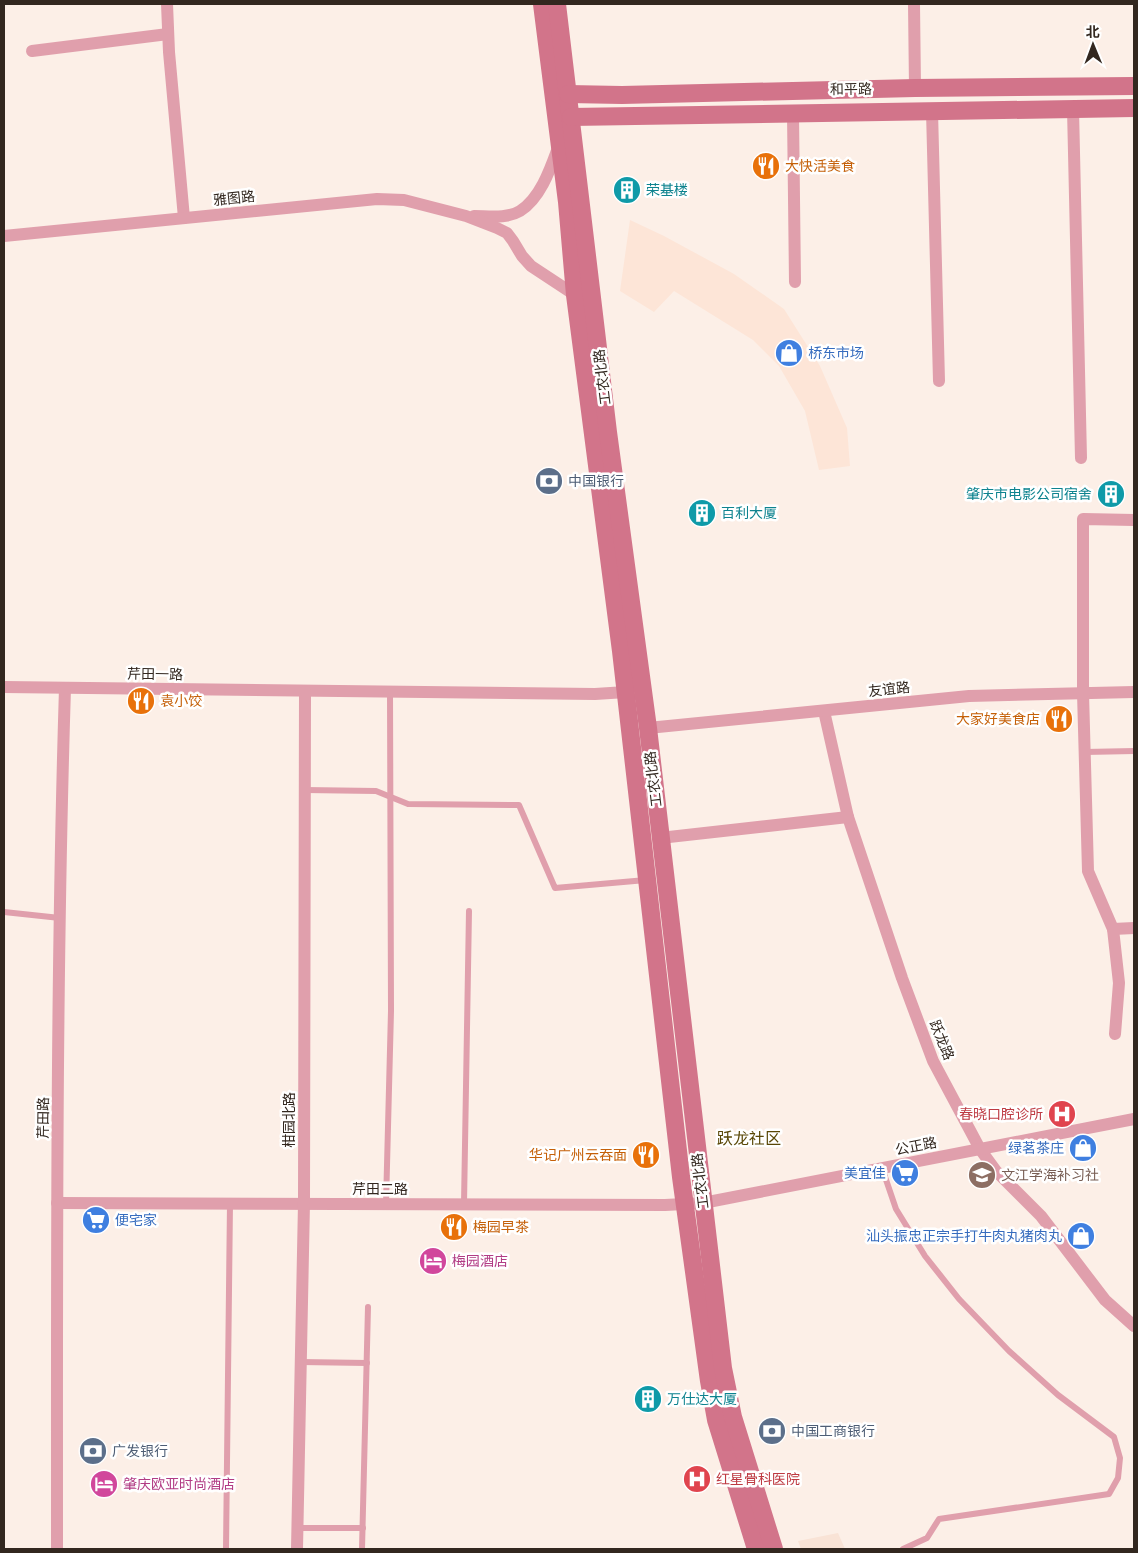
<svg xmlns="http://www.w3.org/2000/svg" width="1138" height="1553" font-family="'Roboto Condensed','Noto Sans SC',sans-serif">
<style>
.built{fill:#fde5d7}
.education{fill:#f9e3d6}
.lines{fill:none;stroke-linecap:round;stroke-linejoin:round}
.lane{stroke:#e09fac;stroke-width:6}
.street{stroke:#e09fac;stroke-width:12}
.secondary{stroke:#d2748a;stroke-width:18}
.labels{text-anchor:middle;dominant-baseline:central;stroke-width:5;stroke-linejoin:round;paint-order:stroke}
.street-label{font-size:14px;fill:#32271f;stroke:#fff}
.food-label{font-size:14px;fill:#c56008;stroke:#fff;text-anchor:start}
.culture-label{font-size:14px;fill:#0d838f;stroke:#fff;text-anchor:start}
.shop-label{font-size:14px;fill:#366cbe;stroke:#fff;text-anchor:end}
.service-label{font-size:14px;fill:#4e5e75;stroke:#fff;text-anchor:start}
.health-label{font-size:14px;fill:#be3a42;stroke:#fff;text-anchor:end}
.education-label{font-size:14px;fill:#785e54;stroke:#fff;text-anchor:start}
.hotel-label{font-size:14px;fill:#b23c85;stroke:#fff;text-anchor:start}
.quarter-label{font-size:16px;fill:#594706;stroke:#fff}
</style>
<rect width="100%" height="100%" fill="#fcefe7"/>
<polygon class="built" points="630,220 664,236 734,274 784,309 820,366 847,428 850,466 819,470 805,411 779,366 753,340 674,291 654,312 620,291"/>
<polygon class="education" points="838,1533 845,1549 801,1549 798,1541"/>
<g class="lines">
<g class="lane">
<polyline points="1085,752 1134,751"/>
<polyline points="305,790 376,791 408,804 519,805 555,888 646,880"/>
<polyline points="4,912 60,918"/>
<polyline points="882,1168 896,1209 925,1256 959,1299 1009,1351 1058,1395 1114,1437 1120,1458 1118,1478 1109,1494 939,1519 927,1538 903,1549"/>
<polyline points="386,1204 391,1011 390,692"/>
<polyline points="464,1204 469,911"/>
<polyline points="301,1362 367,1363"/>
<polyline points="298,1528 363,1528"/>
<polyline points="226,1549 230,1203"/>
<polyline points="362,1549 368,1307"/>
</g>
<g class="street">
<polyline points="167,4 169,52 184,218"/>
<polyline points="914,4 915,88"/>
<polyline points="32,51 168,34"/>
<polyline points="1073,109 1081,458"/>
<polyline points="932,111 939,381"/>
<polyline points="793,114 795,282"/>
<path d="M474 216C488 216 507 219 520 211 541 198 551 167 559 145"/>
<polyline points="4,236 377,199 404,200 466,216 497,228 507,233 513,241 522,256 531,266 575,295"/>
<polyline points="4,687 595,694 626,692"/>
<polyline points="824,711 848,817 902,978 933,1061 980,1149 996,1171 1041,1216 1105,1300 1134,1326"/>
<polyline points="648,728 969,696 1134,692"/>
<polyline points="660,838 848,817"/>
<polyline points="1113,929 1134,928"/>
<polyline points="1115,1034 1119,983 1113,929 1088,871 1083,693 1083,519 1134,520"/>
<polyline points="57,1203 665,1205 703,1203 1134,1119"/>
<path d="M57 1549C57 1262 56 975 65 688"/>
<polyline points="297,1549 304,1203 305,692"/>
</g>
<g class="secondary">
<polyline points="542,4 567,202 575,295 621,651 681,1177 709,1381 716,1420 756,1549"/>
<polyline points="557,4 608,432 648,728 723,1368 733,1417 774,1549"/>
<polyline points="568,94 622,95 915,88 1134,86"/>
<polyline points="571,117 1134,108"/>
</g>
</g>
<defs>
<symbol id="restaurant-disc" viewBox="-11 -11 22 22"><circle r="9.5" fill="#e8710a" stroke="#fff"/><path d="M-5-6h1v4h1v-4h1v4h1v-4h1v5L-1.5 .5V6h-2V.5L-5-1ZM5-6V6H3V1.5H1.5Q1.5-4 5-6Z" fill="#fff"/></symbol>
<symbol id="building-disc" viewBox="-11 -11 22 22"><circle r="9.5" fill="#0f9aa8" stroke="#fff"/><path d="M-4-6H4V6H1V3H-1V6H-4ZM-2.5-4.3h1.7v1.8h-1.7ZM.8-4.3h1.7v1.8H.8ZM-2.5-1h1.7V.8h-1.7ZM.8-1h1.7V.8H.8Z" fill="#fff"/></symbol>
<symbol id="shop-disc" viewBox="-11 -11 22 22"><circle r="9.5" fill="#3f7fe0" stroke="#fff"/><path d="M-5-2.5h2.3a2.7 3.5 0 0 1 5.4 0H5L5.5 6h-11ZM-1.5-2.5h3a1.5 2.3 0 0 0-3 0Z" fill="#fff"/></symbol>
<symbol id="bank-disc" viewBox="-11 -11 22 22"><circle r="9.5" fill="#5c6f8a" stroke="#fff"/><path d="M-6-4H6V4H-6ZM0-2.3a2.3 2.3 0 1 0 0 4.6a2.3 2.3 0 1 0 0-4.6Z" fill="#fff"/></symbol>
<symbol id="hospital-disc" viewBox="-11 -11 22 22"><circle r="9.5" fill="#e0444e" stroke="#fff"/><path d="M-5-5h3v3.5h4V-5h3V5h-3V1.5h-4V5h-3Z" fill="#fff"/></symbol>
<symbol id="supermarket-disc" viewBox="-11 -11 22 22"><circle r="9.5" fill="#3f7fe0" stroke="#fff"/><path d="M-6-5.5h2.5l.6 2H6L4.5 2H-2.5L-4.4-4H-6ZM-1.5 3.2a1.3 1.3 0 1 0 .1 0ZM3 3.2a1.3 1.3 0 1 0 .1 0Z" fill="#fff"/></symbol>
<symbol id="school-disc" viewBox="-11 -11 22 22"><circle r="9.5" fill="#8d6e63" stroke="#fff"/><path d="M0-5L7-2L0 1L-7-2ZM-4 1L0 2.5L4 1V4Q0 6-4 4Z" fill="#fff"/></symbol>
<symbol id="hotel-disc" viewBox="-11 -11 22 22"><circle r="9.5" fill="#d1479c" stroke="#fff"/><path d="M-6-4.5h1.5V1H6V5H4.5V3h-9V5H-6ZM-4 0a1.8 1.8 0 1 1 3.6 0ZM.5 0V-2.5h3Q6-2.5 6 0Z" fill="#fff"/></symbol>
</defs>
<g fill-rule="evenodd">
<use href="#restaurant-disc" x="750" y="150" width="32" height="32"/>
<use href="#building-disc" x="611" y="174" width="32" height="32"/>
<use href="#shop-disc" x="773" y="337" width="32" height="32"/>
<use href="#bank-disc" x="533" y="465" width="32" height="32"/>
<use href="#building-disc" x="1095" y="478" width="32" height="32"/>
<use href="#building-disc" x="686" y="497" width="32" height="32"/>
<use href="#restaurant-disc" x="125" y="685" width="32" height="32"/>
<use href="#restaurant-disc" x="1043" y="703" width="32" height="32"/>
<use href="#hospital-disc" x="1046" y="1098" width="32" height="32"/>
<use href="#shop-disc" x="1067" y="1132" width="32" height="32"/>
<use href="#restaurant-disc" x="630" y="1139" width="32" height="32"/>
<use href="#supermarket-disc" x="889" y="1157" width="32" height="32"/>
<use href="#school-disc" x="966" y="1159" width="32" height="32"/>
<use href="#supermarket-disc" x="80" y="1204" width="32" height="32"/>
<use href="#restaurant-disc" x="438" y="1211" width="32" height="32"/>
<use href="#shop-disc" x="1065" y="1220" width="32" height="32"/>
<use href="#hotel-disc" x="417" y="1245" width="32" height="32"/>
<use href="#building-disc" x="632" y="1383" width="32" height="32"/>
<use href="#bank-disc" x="756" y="1415" width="32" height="32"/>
<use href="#bank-disc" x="77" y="1435" width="32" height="32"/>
<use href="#hospital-disc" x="681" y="1463" width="32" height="32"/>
<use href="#hotel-disc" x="88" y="1468" width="32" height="32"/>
</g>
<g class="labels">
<g class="street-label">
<text transform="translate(851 89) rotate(-1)">和平路</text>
<text transform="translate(234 198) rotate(-6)">雅图路</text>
<text transform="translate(602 377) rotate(-97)">工农北路</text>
<text transform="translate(155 674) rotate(1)">芹田一路</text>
<text transform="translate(889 689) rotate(-6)">友谊路</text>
<text transform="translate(653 779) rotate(-97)">工农北路</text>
<text transform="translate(942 1040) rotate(68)">跃龙路</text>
<text transform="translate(43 1118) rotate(-89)">芹田路</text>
<text transform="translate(289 1120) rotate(-90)">柑园北路</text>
<text transform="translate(916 1146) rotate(-11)">公正路</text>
<text transform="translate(700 1181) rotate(-97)">工农北路</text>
<text x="380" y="1189">芹田二路</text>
</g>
<g class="food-label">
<text x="785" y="166">大快活美食</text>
<text x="160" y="701">袁小饺</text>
<text x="1040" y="719" text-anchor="end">大家好美食店</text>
<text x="627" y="1155" text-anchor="end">华记广州云吞面</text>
<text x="473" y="1227">梅园早茶</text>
</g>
<g class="culture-label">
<text x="646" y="190">荣基楼</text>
<text x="1092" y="494" text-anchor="end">肇庆市电影公司宿舍</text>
<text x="721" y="513">百利大厦</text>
<text x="667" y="1399">万仕达大厦</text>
</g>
<g class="shop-label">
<text x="808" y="353" text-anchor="start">桥东市场</text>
<text x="1064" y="1148">绿茗茶庄</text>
<text x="886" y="1173">美宜佳</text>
<text x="115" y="1220" text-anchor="start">便宅家</text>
<text x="1062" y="1236">汕头振忠正宗手打牛肉丸猪肉丸</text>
</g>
<g class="service-label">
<text x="568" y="481">中国银行</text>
<text x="791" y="1431">中国工商银行</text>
<text x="112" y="1451">广发银行</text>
</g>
<g class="health-label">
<text x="1043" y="1114">春晓口腔诊所</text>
<text x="716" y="1479" text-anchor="start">红星骨科医院</text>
</g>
<g class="education-label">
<text x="1001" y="1175">文江学海补习社</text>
</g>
<g class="hotel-label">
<text x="452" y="1261">梅园酒店</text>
<text x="123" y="1484">肇庆欧亚时尚酒店</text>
</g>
<g class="quarter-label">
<text x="749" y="1138">跃龙社区</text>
</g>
</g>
<rect width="1138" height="1553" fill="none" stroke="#32271f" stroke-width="10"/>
<g transform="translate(1093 45) rotate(359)" stroke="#ffffff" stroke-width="4" paint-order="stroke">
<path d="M0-4L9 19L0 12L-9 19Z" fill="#32271f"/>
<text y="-8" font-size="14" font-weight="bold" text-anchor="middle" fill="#32271f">北</text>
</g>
</svg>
